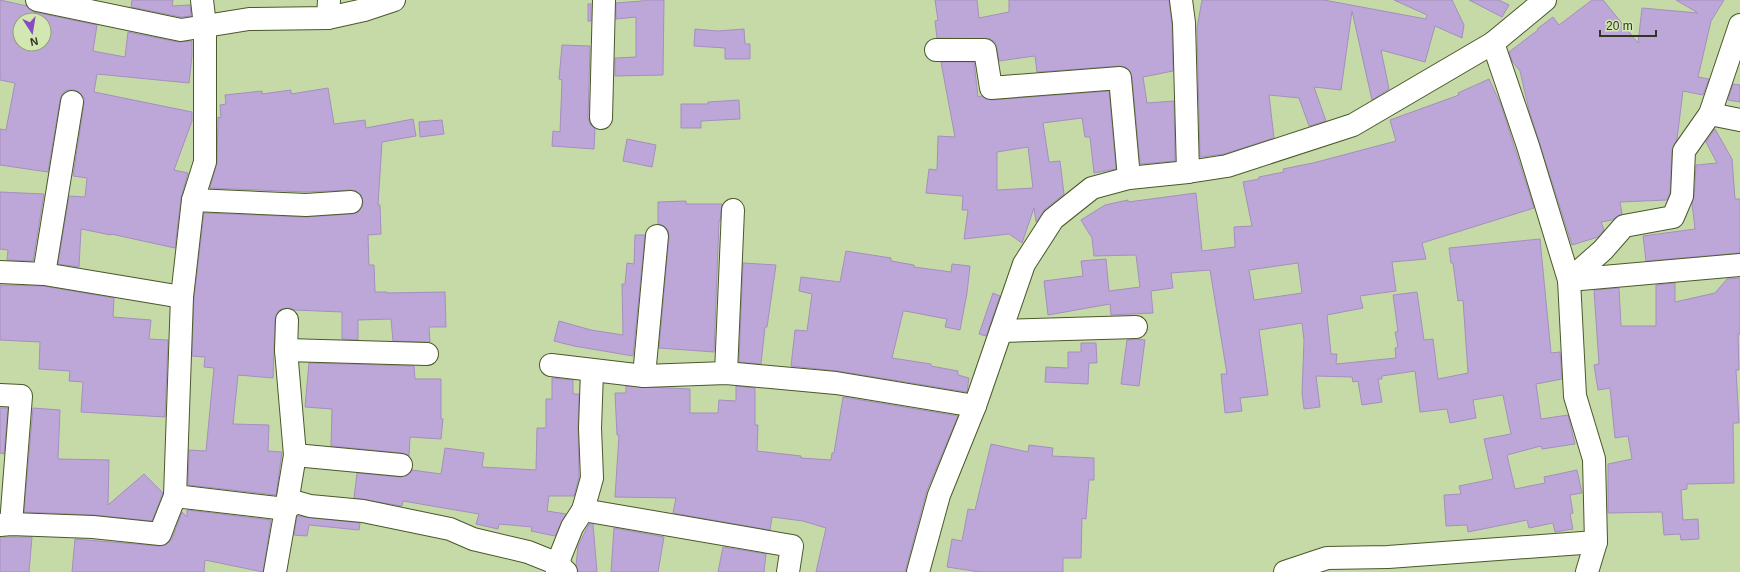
<svg xmlns="http://www.w3.org/2000/svg" width="1740" height="572" font-family="Arial,sans-serif">
<style>
.building{fill:#bda7d8;stroke:#a48fbe;fill-rule:evenodd}
.lines{fill:none;stroke-linecap:round;stroke-linejoin:round}
.minor-casing{stroke:#49592a;stroke-width:24}
.major-casing{stroke:#49592a;stroke-width:24}
.minor{stroke:#fff;stroke-width:22}
.major{stroke:#fff;stroke-width:22}
</style>
<rect width="100%" height="100%" fill="#c6daa7"/>
<g class="building">
<path d="M0 0 27 6 34 12 97 25 93 51 125 57 128 32 178 42 192 41V56L189 83 97 74 94 92 192 112V121L174 170 188 173 181 198 175 248 111 234V235L81 229 79 267 58 264 69 196 85 197 87 178 73 176 84 104V98L80 93 74 90H67L62 94 60 100 48 172 0 165V129L6 130 15 83 0 80ZM20 20H44V44H20Z"/>
<polygon points="132,0 173,0 172,6 190,5 191,16 181,17 131,7"/>
<polygon points="642,0 664,0 663,75 615,76 615,58 636,57 636,17 616,19 616,3 642,1"/>
<polygon points="935,0 977,0 979,18 1009,12 1009,0 1169,0 1172,24 1173,71 1143,77 1147,103 1174,101 1175,161 1140,164 1132,77 1130,71 1126,67 1119,66 1037,72 1035,56 999,61 997,48 995,42 990,39 937,38 935,21 938,20"/>
<polygon points="1202,0 1324,0 1426,19 1427,15 1394,0 1452,0 1464,25 1462,38 1435,26 1425,62 1381,50 1389,89 1372,100 1352,11 1341,90 1314,87 1326,121 1309,126 1299,98 1269,95 1274,138 1224,154 1200,157 1197,28"/>
<polygon points="1469,0 1499,0 1509,5 1502,17"/>
<polygon points="1592,0 1603,0 1638,43 1642,8 1698,13 1676,0 1724,0 1711,21 1698,77 1709,79 1703,95 1683,91 1677,139 1672,150 1670,193 1667,200 1620,202 1622,214 1612,220 1601,222 1604,230 1598,237 1572,245 1529,110 1520,71 1512,61 1509,52 1538,30 1537,29 1553,17 1559,25"/>
<rect x="588" y="4" width="3" height="17"/>
<polygon points="695,29 717,31 744,29 745,44 750,44 750,59 725,59 725,48 694,46"/>
<polygon points="562,45 590,46 588,118 590,124 595,129 594,149 552,146 553,131 560,132 562,80 559,79"/>
<path d="M941 62H974L978 97 982 96 992 100 1109 91 1116 169 1094 173 1090 137H1085L1082 118 1043 123 1049 162 1060 161 1064 194 1045 209 1036 222 1034 208 1022 243 1009 234 964 239 968 210H962L963 196 926 193 929 169 937 170 938 136 955 137ZM1028 147 1033 188 997 190V152Z"/>
<path d="M1489 79 1501 105 1534 208 1422 243 1426 259 1392 262 1396 291 1360 296 1363 308 1327 315 1331 354H1337L1336 364 1396 358 1395 348 1398 347 1395 332H1398L1393 295 1417 292 1424 340 1433 339 1438 379 1468 373 1463 300 1458 301 1453 263H1451L1449 248 1540 239 1551 353 1560 352 1562 379 1536 384 1541 419 1568 415 1575 444 1542 449 1541 446 1507 455 1515 489 1545 483 1544 477 1577 470 1582 493 1570 495 1573 513 1570 514 1573 529 1555 532 1553 523 1529 528 1527 520 1468 532 1467 525 1446 526 1444 495 1461 494 1459 486 1493 479 1484 439 1511 434 1503 395 1473 400 1476 418 1450 423 1447 409 1420 412 1415 371 1382 376V379H1378L1382 402 1362 405 1358 381 1353 382 1352 377 1316 376 1320 407 1304 409 1302 393 1304 340 1302 323 1259 330 1268 395 1240 398 1242 411 1225 413 1221 374H1227L1210 270 1171 273 1173 288 1151 291 1153 313 1111 315 1110 304 1048 315 1044 281 1083 276 1081 261 1106 259 1109 291 1140 287 1136 255 1094 256 1092 238 1081 220 1105 205 1128 200V202L1196 193 1202 251 1235 247 1234 227 1252 226 1243 182 1259 179V177L1284 172 1283 169 1313 163 1396 141 1390 120 1459 95 1458 93ZM1298 263 1302 293 1254 300 1249 270Z"/>
<polygon points="1733,84 1740,85 1740,102 1728,100"/>
<polygon points="328,88 334,124 365,120 366,128 413,119 416,136 382,142 378,205 380,205 381,234 368,235 369,265 374,265 375,292 387,292 387,293 445,292 446,327 429,327 430,342 393,341 391,319 358,320 358,340 342,339 342,312 295,310 288,308 279,310 275,320 273,378 238,375 233,424 269,425 268,451 282,452 276,495 188,485 189,450 206,451 214,368 204,367 205,357 192,356 194,298 204,213 305,217 352,214 358,212 362,207 363,202 361,195 356,191 351,190 306,192 210,188 217,162 218,117 221,118 220,105 226,104 225,95 262,91 262,94 291,90 291,94"/>
<polygon points="739,100 740,119 701,121 701,128 681,128 681,104 708,104 708,102"/>
<polygon points="442,120 444,134 420,137 419,122"/>
<polygon points="1715,129 1732,159 1735,199 1740,199 1740,253 1646,261 1643,236 1695,229 1692,203 1694,197 1696,165 1717,163 1706,142"/>
<polygon points="627,139 656,145 652,167 623,161"/>
<polygon points="0,192 44,194 33,261 7,260 8,250 0,249"/>
<polygon points="686,201 686,204 722,204 720,221 719,221 714,352 659,348 669,237 668,230 664,226 658,224 658,202"/>
<polygon points="635,235 645,235 633,356 574,346 554,341 559,321 591,330 623,335 622,284 625,284 627,263 634,264"/>
<polygon points="846,251 891,258 891,261 914,265 914,267 951,272 952,264 970,266 967,293 960,330 945,327 947,319 905,311 903,312 892,358 931,364 931,366 958,371 958,375 969,378 967,392 838,371 791,366 795,330 807,331 812,294 799,291 801,277 840,282"/>
<polygon points="743,263 776,265 767,327 765,327 761,364 739,362"/>
<polygon points="1740,278 1740,334 1738,334 1739,370 1736,370 1739,423 1733,423 1734,483 1687,484 1687,489 1681,490 1683,520 1698,519 1699,539 1681,540 1680,534 1664,535 1662,512 1608,513 1608,464 1632,459 1628,436 1615,438 1610,388 1598,390 1594,365 1599,364 1594,290 1619,288 1621,326 1656,326 1656,285 1675,283 1675,302 1715,293 1727,279"/>
<polygon points="0,285 43,286 114,298 113,317 151,320 149,339 168,340 165,417 81,412 83,382 69,381 70,371 39,369 40,342 0,340"/>
<polygon points="993,293 1000,296 986,336 979,334"/>
<polygon points="1137,339 1145,340 1139,386 1121,384 1127,340"/>
<polygon points="1081,343 1096,343 1097,363 1089,363 1088,384 1045,382 1046,367 1068,368 1068,352 1081,352"/>
<polygon points="309,363 414,366 415,379 441,379 441,419 443,419 441,439 410,437 409,456 402,453 331,446 332,409 305,407"/>
<polygon points="552,378 573,380 573,394 579,394 578,428 579,477 574,496 549,496 547,511 566,514 555,536 531,531 532,527 499,524 498,529 476,524 479,514 403,501 402,506 354,498 357,473 400,477 407,476 412,470 441,474 445,448 484,453 482,467 536,470 537,428 546,428 546,399 552,399"/>
<polygon points="626,386 690,389 690,413 718,413 719,400 736,401 736,386 755,388 755,425 758,425 757,451 801,456 801,458 831,460 832,453 834,453 843,397 958,416 927,490 905,572 816,572 826,528 803,521 772,517 770,530 673,513 676,498 615,497 619,435 617,435 615,393 626,393"/>
<polygon points="0,408 8,408 4,454 0,453"/>
<polygon points="33,408 60,410 58,459 109,460 108,505 144,474 163,493 152,521 94,515 24,512"/>
<polygon points="991,444 1028,452 1029,445 1053,448 1052,456 1094,458 1094,480 1089,480 1086,519 1082,518 1081,558 1063,558 1063,572 980,572 947,567 952,539 962,541 968,509 975,510"/>
<polygon points="187,510 271,520 263,572 205,560 204,572 72,572 75,539 159,546 166,545 172,539 182,512 187,517"/>
<polygon points="297,516 360,523 359,530 309,525 307,536 294,535"/>
<polygon points="589,524 593,524 597,572 578,572 576,566 578,546"/>
<polygon points="614,528 664,537 658,572 611,572"/>
<polygon points="0,537 32,537 29,572 0,572"/>
<polygon points="723,547 766,554 764,572 718,572"/>
</g>
<g class="lines">
<defs>
<g id="minor">
<polyline points="37,0 181,30 249,19 328,18 364,10 394,0"/>
<polyline points="202,0 205,26 205,162 193,200 182,297 175,496 286,509 275,572"/>
<polyline points="1181,0 1184,23 1188,172"/>
<polyline points="328,18 329,0"/>
<polyline points="1493,43 1528,146 1569,280 1575,396 1594,459 1596,542 1587,572"/>
<polyline points="936,50 985,50 991,88 1120,78 1129,178"/>
<polyline points="1710,114 1740,120"/>
<polyline points="601,118 604,0"/>
<polyline points="193,200 306,205 351,202"/>
<polyline points="0,272 44,274 182,297"/>
<polyline points="44,274 72,102"/>
<polyline points="1569,280 1603,250 1624,226 1673,217 1682,196 1684,151 1710,114 1740,25"/>
<polyline points="1569,280 1740,265"/>
<polyline points="1001,331 1136,327"/>
<polyline points="286,350 427,354"/>
<polyline points="551,365 644,376 726,373 836,383 975,406"/>
<polyline points="726,373 733,210"/>
<polyline points="644,376 657,236"/>
<polyline points="0,395 21,396 11,524"/>
<polyline points="295,455 401,465"/>
<polyline points="286,509 296,502 310,506 363,511 450,529 473,539 528,552 558,564 566,572"/>
<polyline points="286,509 295,455 286,350 287,320"/>
<polyline points="583,510 792,546 788,572"/>
<polyline points="0,525 11,524 93,527 160,534 175,496"/>
<polyline points="557,572 560,557 572,527 583,510 592,478 590,428 592,371"/>
<polyline points="1285,572 1327,558 1388,557 1596,542"/>
</g>
<polyline id="major" points="918,572 939,495 975,406 1024,264 1053,219 1092,188 1129,178 1188,172 1227,166 1353,125 1493,43 1545,0"/>
</defs>
<use href="#minor" class="minor-casing"/>
<use href="#major" class="major-casing"/>
<use href="#minor" class="minor"/>
<use href="#major" class="major"/>
</g>
<g transform="translate(32 32) rotate(168)"><circle r="19" fill="#d3e7b3" stroke="#91a079"/>
<path d="M0-3L7 15L0 10L-7 15Z" fill="#884bc1"/>
<text y="-6" font-size="11" font-weight="bold" text-anchor="middle" fill="#2f3622">N</text>
</g>
<path d="M1600 30v6h56v-6" fill="none" stroke="#2f3622" stroke-width="2"/>
<text x="1606" y="30" font-size="12" fill="#2f3622" stroke="#d3e7b3" stroke-width="3" paint-order="stroke">20 m</text>
</svg>
